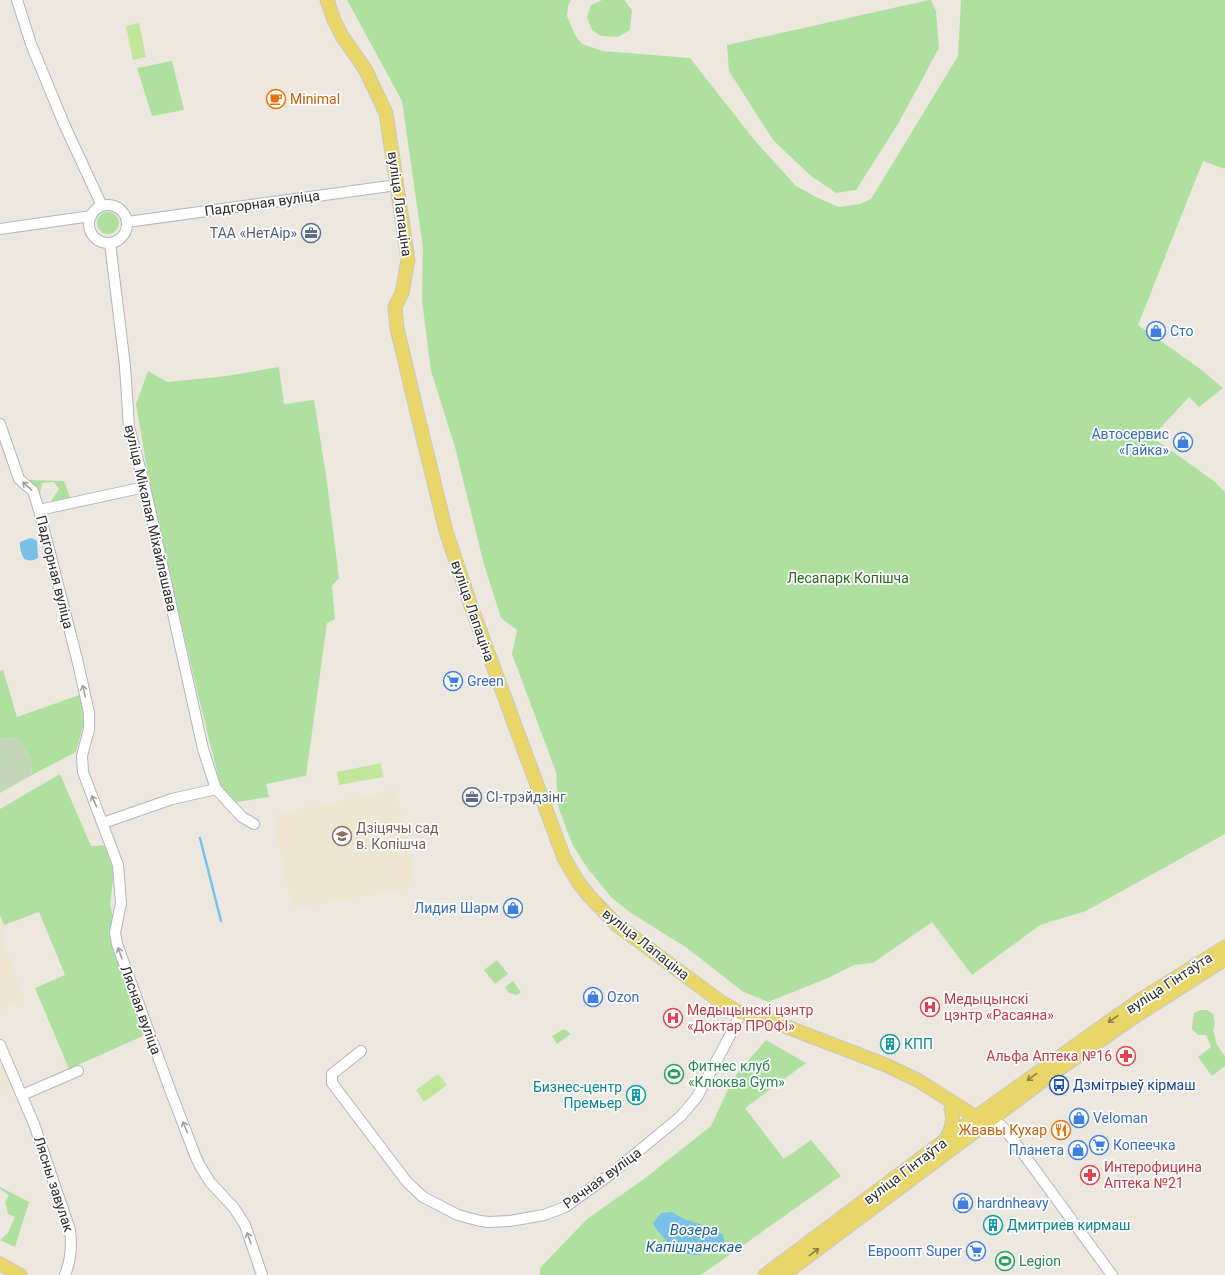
<svg xmlns="http://www.w3.org/2000/svg" width="1225" height="1275" font-family="Roboto,sans-serif">
<style>
.education{fill:#ede6d0}
.green{fill:#b0e09f}
.cemetery{fill:#c4d6b8}
.pitch{fill:#c0e69c}
.water{fill:#79c1e8}
.lines{fill:none;stroke-linecap:round;stroke-linejoin:round}
.stream{stroke:#79c1e8;stroke-width:2.5}
.minor-casing{stroke:#b3b4be;stroke-width:12}
.major-casing{stroke:#c8c8c8;stroke-width:15}
.minor{stroke:#fff;stroke-width:10}
.major{stroke:#e9d668;stroke-width:13}
.oneway{stroke:#a0a0a0}
.oneway2{stroke:#8a814a}
.labels{text-anchor:middle;dominant-baseline:central;stroke-width:3.5;stroke-linejoin:round;paint-order:stroke}
.food-label{font-size:14px;fill:#c56008;stroke:#fff;text-anchor:start}
.street-label{font-size:14px;fill:#2c2c2c;stroke:#fff}
.service-label{font-size:14px;fill:#4e5e75;stroke:#fff;text-anchor:end}
.shop-label{font-size:14px;fill:#366cbe;stroke:#fff;text-anchor:start}
.park-label{font-size:14px;fill:#28661f;stroke:#fff}
.education-label{font-size:14px;fill:#785e54;stroke:#fff;text-anchor:start}
.health-label{font-size:14px;fill:#be3a42;stroke:#fff;text-anchor:start}
.culture-label{font-size:14px;fill:#0d838f;stroke:#fff;text-anchor:start}
.leisure-label{font-size:14px;fill:#27864d;stroke:#fff;text-anchor:start}
.transit-label{font-size:14px;fill:#164399;stroke:#fff;text-anchor:start}
.water-label{font-size:15px;font-style:italic;fill:#165f96;stroke:#fff}
</style>
<rect width="100%" height="100%" fill="#ede8df"/>
<g class="education">
<polygon points="396,790 414,874 407,888 293,909 273,815"/>
<polygon points="0,915 4,925 3,941 24,998 0,1010"/>
<polygon points="0,1064 10,1086 0,1089"/>
</g>
<g class="green">
<polygon points="347,0 571,0 568,6 567,16 575,35 582,44 603,51 690,58 756,142 796,186 816,197 839,207 860,204 871,199 958,56 961,0 1225,0 1225,169 1203,161 1138,325 1199,368 1223,388 1199,407 1189,397 1152,437 1214,481 1225,492 1225,834 1086,911 1040,925 972,975 932,922 873,963 854,965 828,978 768,1002 742,991 687,948 631,913 612,898 588,869 572,844 558,806 556,772 512,654 517,630 501,618 483,561 455,447 431,371 422,300 423,248 402,101"/>
<polygon points="602,0 624,0 632,10 630,30 618,37 601,36 592,30 587,17 591,5"/>
<polygon points="929,0 931,0 936,11 939,48 898,124 856,190 836,193 811,176 773,140 729,71 727,45"/>
<polygon points="172,61 184,110 152,116 137,68"/>
<circle cx="108" cy="223" r="11"/>
<polygon points="279,367 284,404 314,400 326,475 339,578 332,586 335,619 327,623 306,776 266,784 269,797 237,802 231,799 221,788 196,686 152,499 136,404 148,371 167,382 227,376"/>
<polygon points="30,480 64,481 70,498 54,503 51,501 59,489 54,482 42,483 40,494 38,494 30,483"/>
<polygon points="3,670 17,717 82,694 83,726 76,752 32,775 31,760 18,738 0,739 0,671"/>
<polygon points="60,774 91,846 106,845 114,873 110,905 143,1036 69,1069 35,988 65,975 39,912 4,925 0,915 0,809"/>
<polygon points="497,960 508,974 495,984 484,970"/>
<polygon points="513,981 521,992 517,995 509,993 505,987"/>
<polygon points="1200,1010 1207,1010 1213,1014 1215,1023 1213,1030 1217,1045 1225,1056 1225,1066 1212,1076 1198,1057 1211,1047 1206,1035 1198,1035 1192,1029 1194,1013"/>
<polygon points="564,1029 571,1034 557,1044 552,1036"/>
<polygon points="766,1040 806,1063 745,1108 784,1159 811,1140 841,1176 701,1275 540,1275 540,1268 587,1219 644,1179 711,1126 732,1081 739,1071"/>
<polygon points="0,1187 29,1202 15,1247 0,1240 8,1233 15,1217 8,1214 5,1202 9,1195 0,1189"/>
</g>
<polygon class="cemetery" points="18,738 31,760 32,775 0,793 0,739"/>
<g class="pitch">
<polygon points="139,23 146,57 133,60 126,26"/>
<polygon points="381,763 383,777 339,785 337,772"/>
<polygon points="438,1074 447,1085 424,1102 416,1090"/>
</g>
<g class="water">
<path d="M30 538 34 539 37 541 38 558C33 561 29 561 24 559 21 553 20 549 20 542Z"/>
<path d="M672 1212 684 1219 715 1229 723 1235 725 1245C715 1250 705 1256 693 1255 678 1254 659 1236 653 1223L661 1213Z"/>
</g>
<g class="lines">
<polyline class="stream" points="200,838 221,921"/>
<defs>
<g id="minor">
<polyline points="17,0 31,44 64,124 102,206"/>
<circle cx="108" cy="224" r="19"/>
<polyline points="127,222 397,185"/>
<polyline points="0,229 91,216"/>
<polyline points="110,243 125,366 129,427 145,487 203,749 216,789 242,817 254,824"/>
<polyline points="0,424 19,479 33,491 39,510 78,663 89,713 89,729 82,756 83,772 118,865 121,903 115,933 117,944 172,1095 195,1155 200,1166 210,1182 234,1208 245,1225 262,1275"/>
<polyline points="39,510 145,487"/>
<polyline points="103,823 172,799 216,789"/>
<path d="M0 1045 34 1124 70 1230C72 1245 71 1260 65 1275"/>
<polyline points="361,1051 332,1074 332,1083 407,1182 423,1197 458,1215 480,1221 489,1222 510,1221 544,1215 565,1207 611,1174 681,1116 697,1097 724,1047 741,1013"/>
<polyline points="22,1095 78,1071"/>
<polyline points="989,1120 1001,1125 1014,1141 1112,1275"/>
</g>
<g id="major">
<polyline points="327,0 334,20 342,36 365,69 386,113 408,260 402,293 395,307 397,328 419,421 446,531 472,609 564,858 578,882 590,897 617,925 721,1002 741,1013 761,1017 886,1065 919,1081 976,1117"/>
<path d="M946 1139C951 1129 955 1120 951 1109"/>
<polyline points="0,1264 20,1275"/>
<polyline points="765,1275 976,1117 1086,1038 1140,1000 1225,947"/>
<polyline points="783,1275 1052,1074 1131,1019 1225,959"/>
</g>
</defs>
<use href="#minor" class="minor-casing"/>
<use href="#major" class="major-casing"/>
<use href="#minor" class="minor"/>
<use href="#major" class="major"/>
</g>
<defs><path id="oneway-shaft" d="M-6 0H5M1.5-3L5.5 0L1.5 3" fill="none" stroke-width="1.6" stroke-linecap="round" stroke-linejoin="round"/></defs>
<g class="oneway">
<use href="#oneway-shaft" transform="translate(27 486) rotate(-139)"/>
<use href="#oneway-shaft" transform="translate(84 691) rotate(-103)"/>
<use href="#oneway-shaft" transform="translate(94 801) rotate(-114)"/>
<use href="#oneway-shaft" transform="translate(120 953) rotate(-109)"/>
<use href="#oneway-shaft" transform="translate(185 1127) rotate(-112)"/>
<use href="#oneway-shaft" transform="translate(249 1238) rotate(-109)"/>
</g>
<g class="oneway2">
<use href="#oneway-shaft" transform="translate(1113 1019) rotate(145)"/>
<use href="#oneway-shaft" transform="translate(1032 1077) rotate(144)"/>
<use href="#oneway-shaft" transform="translate(814 1252) rotate(-37)"/>
</g>
<defs>
<symbol id="cafe-ring" viewBox="-11 -11 22 22"><circle r="9.5" fill="#fff" stroke="#e8710a" stroke-width="1.5"/><path d="M-5.5-4.5H6V0H3Q3 3.5 0 3.5H-2.5Q-5.5 3.5-5.5 0ZM3-3.2v2h1.7v-2ZM-6 4.5H4V6H-6Z" fill="#e8710a"/></symbol>
<symbol id="office-ring" viewBox="-11 -11 22 22"><circle r="9.5" fill="#fff" stroke="#5c6f8a" stroke-width="1.5"/><path d="M-6-3h4V-5.5h4V-3h4V5H-6ZM-1-4.5V-3h2v-1.5ZM-6 0V1H6V0Z" fill="#5c6f8a"/></symbol>
<symbol id="shop-ring" viewBox="-11 -11 22 22"><circle r="9.5" fill="#fff" stroke="#3f7fe0" stroke-width="1.5"/><path d="M-5-2.5h2.3a2.7 3.5 0 0 1 5.4 0H5L5.5 6h-11ZM-1.5-2.5h3a1.5 2.3 0 0 0-3 0Z" fill="#3f7fe0"/></symbol>
<symbol id="supermarket-ring" viewBox="-11 -11 22 22"><circle r="9.5" fill="#fff" stroke="#3f7fe0" stroke-width="1.5"/><path d="M-6-5.5h2.5l.6 2H6L4.5 2H-2.5L-4.4-4H-6ZM-1.5 3.2a1.3 1.3 0 1 0 .1 0ZM3 3.2a1.3 1.3 0 1 0 .1 0Z" fill="#3f7fe0"/></symbol>
<symbol id="school-ring" viewBox="-11 -11 22 22"><circle r="9.5" fill="#fff" stroke="#8d6e63" stroke-width="1.5"/><path d="M0-5L7-2L0 1L-7-2ZM-4 1L0 2.5L4 1V4Q0 6-4 4Z" fill="#8d6e63"/></symbol>
<symbol id="hospital-ring" viewBox="-11 -11 22 22"><circle r="9.5" fill="#fff" stroke="#e0444e" stroke-width="1.5"/><path d="M-5-5h3v3.5h4V-5h3V5h-3V1.5h-4V5h-3Z" fill="#e0444e"/></symbol>
<symbol id="building-ring" viewBox="-11 -11 22 22"><circle r="9.5" fill="#fff" stroke="#0f9aa8" stroke-width="1.5"/><path d="M-4-6H4V6H1V3H-1V6H-4ZM-2.5-4.3h1.7v1.8h-1.7ZM.8-4.3h1.7v1.8H.8ZM-2.5-1h1.7V.8h-1.7ZM.8-1h1.7V.8H.8Z" fill="#0f9aa8"/></symbol>
<symbol id="pharmacy-ring" viewBox="-11 -11 22 22"><circle r="9.5" fill="#fff" stroke="#e0444e" stroke-width="1.5"/><path d="M-2-6h4v4h4v4h-4v4h-4v-4h-4v-4h4Z" fill="#e0444e"/></symbol>
<symbol id="stadium-ring" viewBox="-11 -11 22 22"><circle r="9.5" fill="#fff" stroke="#2e9e5b" stroke-width="1.5"/><path d="M0-5a6.5 5 0 1 0 0 10a6.5 5 0 1 0 0-10ZM-3.5-1.8h7v3.6h-7Z" fill="#2e9e5b"/></symbol>
<symbol id="bus-ring" viewBox="-11 -11 22 22"><circle r="9.5" fill="#fff" stroke="#1a4fb4" stroke-width="1.5"/><path d="M-5-6H5V4H4V6H2V4H-2V6H-4V4H-5ZM-3.5-4V0h7V-4ZM-3.5 1.2v1.5H-2V1.2ZM2 1.2v1.5H3.5V1.2Z" fill="#1a4fb4"/></symbol>
<symbol id="restaurant-ring" viewBox="-11 -11 22 22"><circle r="9.5" fill="#fff" stroke="#e8710a" stroke-width="1.5"/><path d="M-5-6h1v4h1v-4h1v4h1v-4h1v5L-1.5 .5V6h-2V.5L-5-1ZM5-6V6H3V1.5H1.5Q1.5-4 5-6Z" fill="#e8710a"/></symbol>
</defs>
<g fill-rule="evenodd">
<use href="#cafe-ring" x="265" y="88" width="22" height="22"/>
<use href="#office-ring" x="300" y="222" width="22" height="22"/>
<use href="#shop-ring" x="1145" y="320" width="22" height="22"/>
<use href="#shop-ring" x="1172" y="431" width="22" height="22"/>
<use href="#supermarket-ring" x="442" y="670" width="22" height="22"/>
<use href="#office-ring" x="461" y="786" width="22" height="22"/>
<use href="#school-ring" x="331" y="825" width="22" height="22"/>
<use href="#shop-ring" x="502" y="897" width="22" height="22"/>
<use href="#shop-ring" x="582" y="986" width="22" height="22"/>
<use href="#hospital-ring" x="919" y="996" width="22" height="22"/>
<use href="#hospital-ring" x="662" y="1007" width="22" height="22"/>
<use href="#building-ring" x="879" y="1033" width="22" height="22"/>
<use href="#pharmacy-ring" x="1115" y="1045" width="22" height="22"/>
<use href="#stadium-ring" x="663" y="1063" width="22" height="22"/>
<use href="#bus-ring" x="1048" y="1074" width="22" height="22"/>
<use href="#building-ring" x="625" y="1084" width="22" height="22"/>
<use href="#shop-ring" x="1068" y="1107" width="22" height="22"/>
<use href="#restaurant-ring" x="1050" y="1119" width="22" height="22"/>
<use href="#supermarket-ring" x="1088" y="1134" width="22" height="22"/>
<use href="#shop-ring" x="1067" y="1139" width="22" height="22"/>
<use href="#pharmacy-ring" x="1079" y="1164" width="22" height="22"/>
<use href="#shop-ring" x="952" y="1192" width="22" height="22"/>
<use href="#building-ring" x="982" y="1214" width="22" height="22"/>
<use href="#supermarket-ring" x="965" y="1240" width="22" height="22"/>
<use href="#stadium-ring" x="994" y="1250" width="22" height="22"/>
</g>
<g class="labels">
<g class="food-label">
<text x="290" y="99">Minimal</text>
<text x="1047" y="1130" text-anchor="end">Жвавы Кухар</text>
</g>
<g class="street-label">
<text transform="translate(262 203) rotate(-8)">Падгорная вуліца</text>
<text transform="translate(400 204) rotate(82)">вуліца Лапаціна</text>
<text transform="translate(151 518) rotate(77)">вуліца Мікалая Міхайлашава</text>
<text transform="translate(55 572) rotate(76)">Падгорная вуліца</text>
<text transform="translate(473 611) rotate(71)">вуліца Лапаціна</text>
<text transform="translate(646 944) rotate(38)">вуліца Лапаціна</text>
<text transform="translate(1169 983) rotate(-33)">вуліца Гінтаўта</text>
<text transform="translate(141 1010) rotate(70)">Лясная вуліца</text>
<text transform="translate(905 1171) rotate(-37)">вуліца Гінтаўта</text>
<text transform="translate(602 1178) rotate(-36)">Рачная вуліца</text>
<text transform="translate(54 1184) rotate(72)">Лясны завулак</text>
</g>
<g class="service-label">
<text x="297" y="233">ТАА «НетАір»</text>
<text x="486" y="797" text-anchor="start">СІ-трэйдзінг</text>
</g>
<g class="shop-label">
<text x="1170" y="331">Сто</text>
<text x="1169" y="434" text-anchor="end">Автосервис<tspan x="1169" dy="16">«Гайка»</tspan></text>
<text x="467" y="681">Green</text>
<text x="499" y="908" text-anchor="end">Лидия Шарм</text>
<text x="607" y="997">Ozon</text>
<text x="1093" y="1118">Veloman</text>
<text x="1113" y="1145">Копеечка</text>
<text x="1064" y="1150" text-anchor="end">Планета</text>
<text x="977" y="1203">hardnheavy</text>
<text x="962" y="1251" text-anchor="end">Евроопт Super</text>
</g>
<g class="park-label">
<text x="848" y="578">Лесапарк Копішча</text>
</g>
<g class="education-label">
<text x="356" y="828">Дзіцячы сад<tspan x="356" dy="16">в. Копішча</tspan></text>
</g>
<g class="health-label">
<text x="944" y="999">Медыцынскі<tspan x="944" dy="16">цэнтр «Расаяна»</tspan></text>
<text x="687" y="1010">Медыцынскі цэнтр<tspan x="687" dy="16">«Доктар ПРОФІ»</tspan></text>
<text x="1112" y="1056" text-anchor="end">Альфа Аптека №16</text>
<text x="1104" y="1167">Интерофицина<tspan x="1104" dy="16">Аптека №21</tspan></text>
</g>
<g class="culture-label">
<text x="904" y="1044">КПП</text>
<text x="622" y="1087" text-anchor="end">Бизнес-центр<tspan x="622" dy="16">Премьер</tspan></text>
<text x="1007" y="1225">Дмитриев кирмаш</text>
</g>
<g class="leisure-label">
<text x="688" y="1066">Фитнес клуб<tspan x="688" dy="16">«Клюква Gym»</tspan></text>
<text x="1019" y="1261">Legion</text>
</g>
<g class="transit-label">
<text x="1073" y="1085">Дзмітрыеў кірмаш</text>
</g>
<g class="water-label">
<text x="694" y="1230">Возера<tspan x="694" dy="17">Капішчанскае</tspan></text>
</g>
</g>
</svg>
